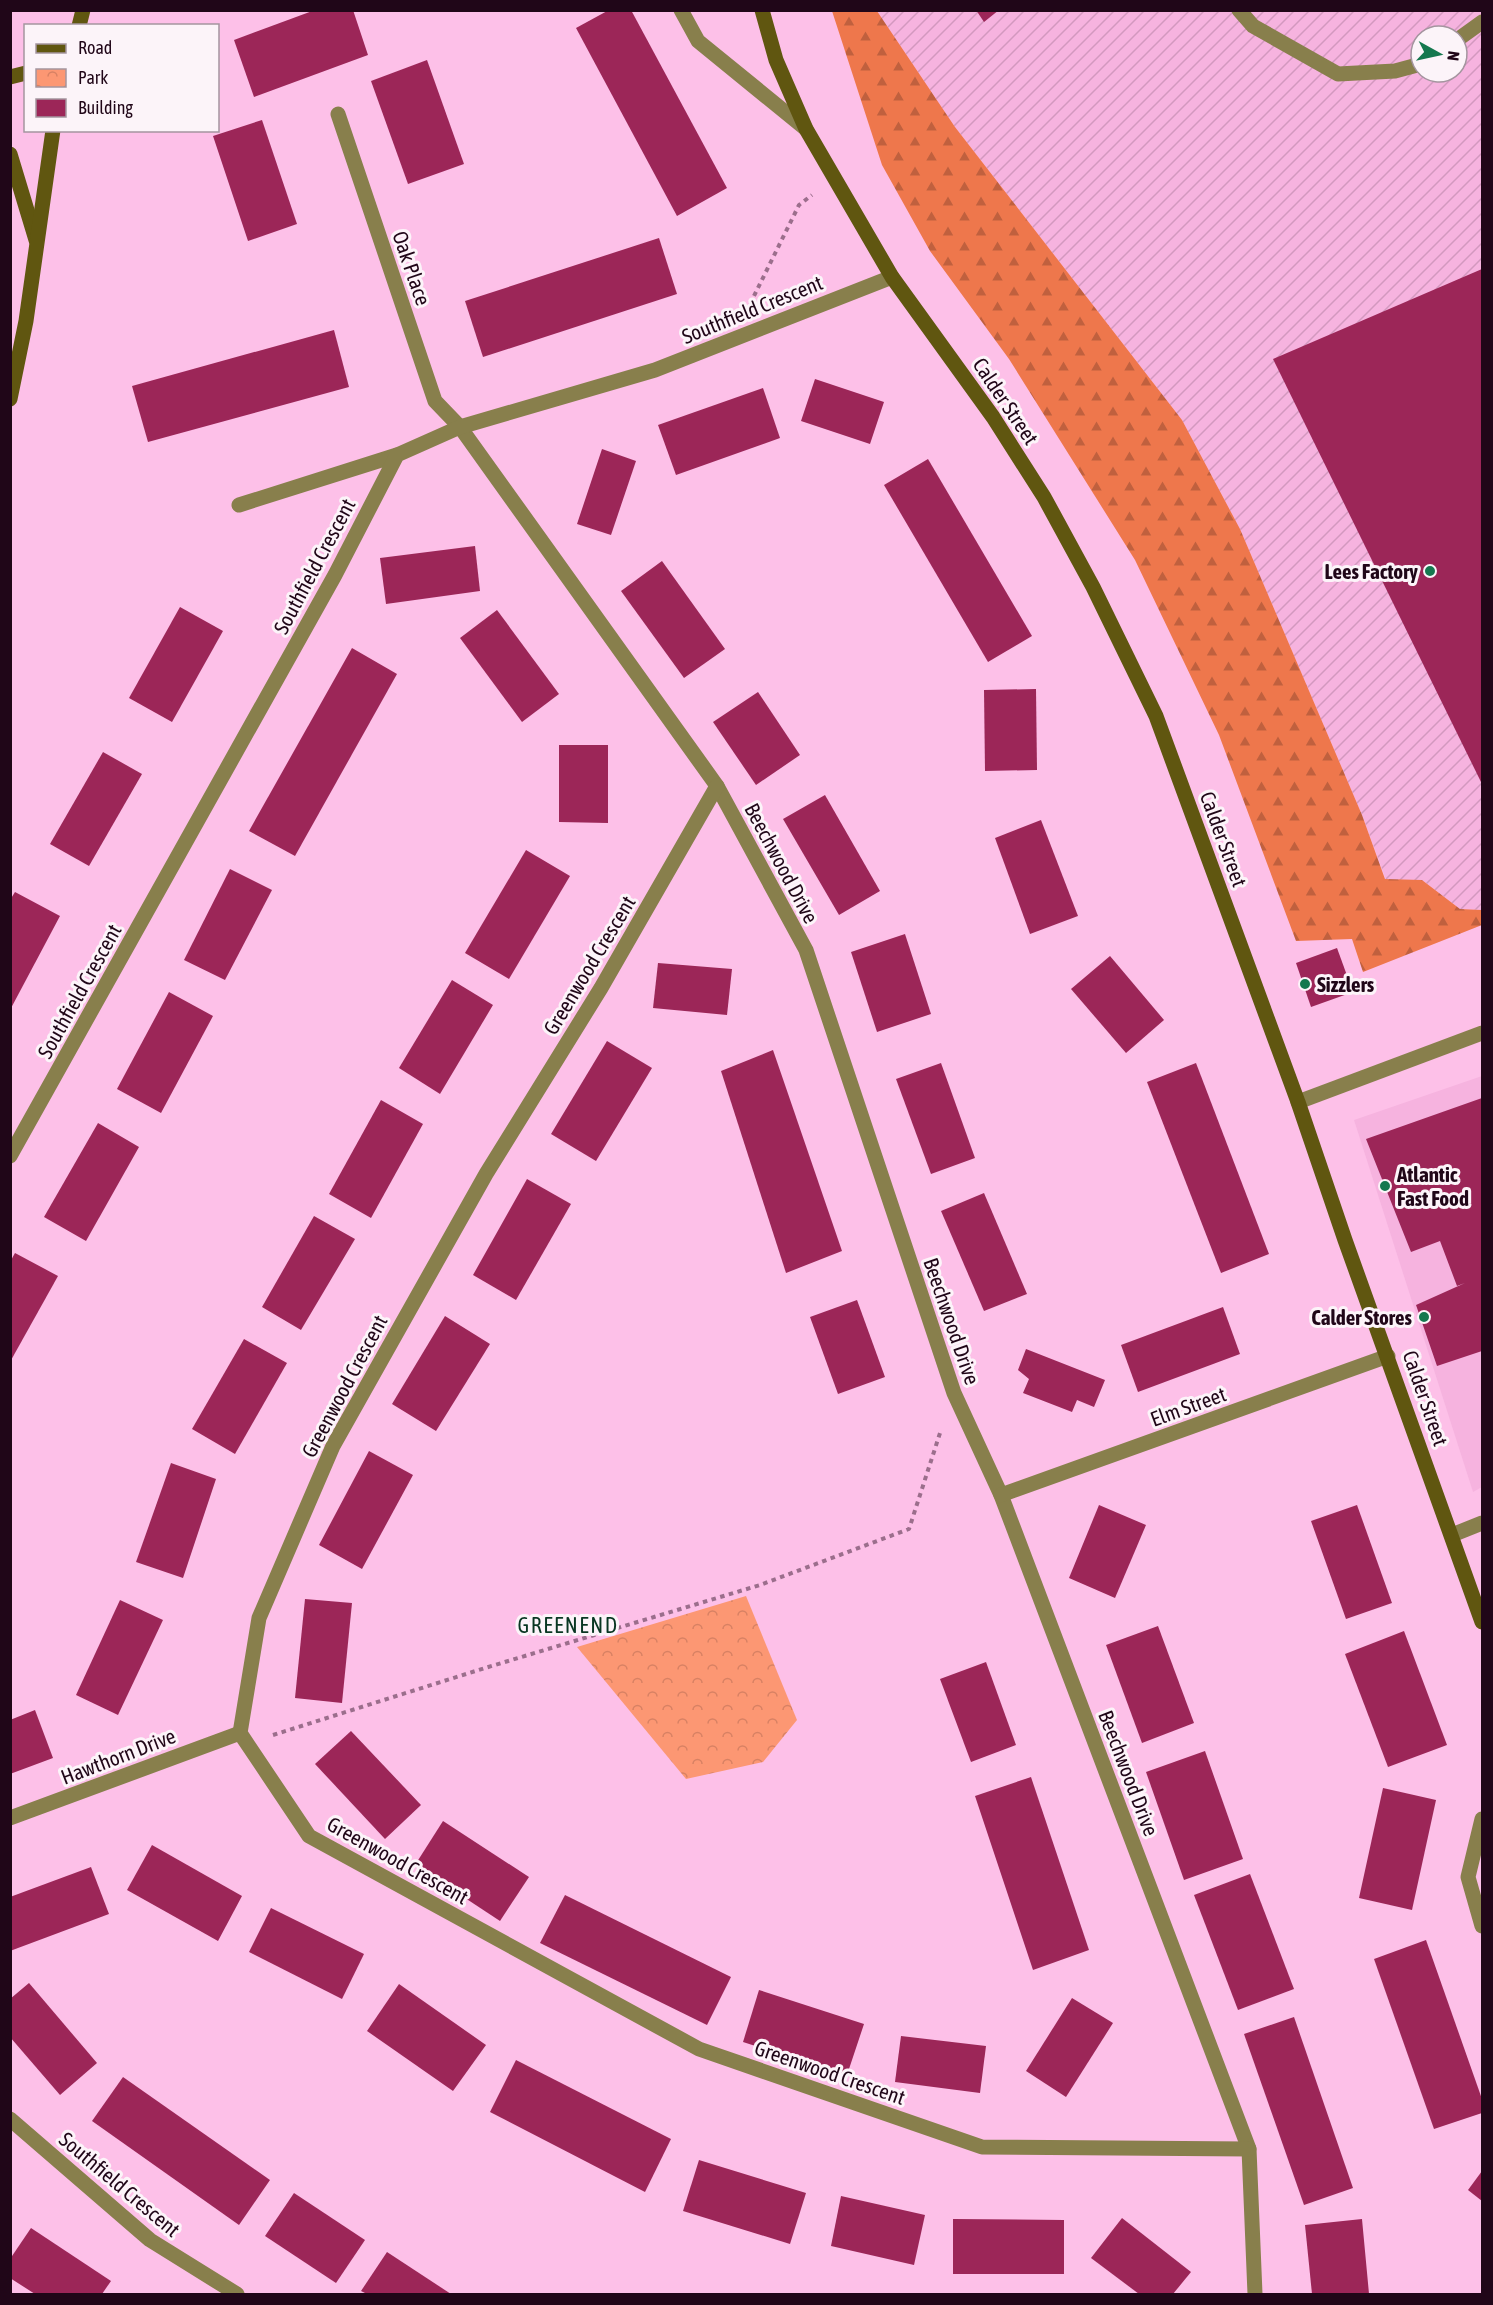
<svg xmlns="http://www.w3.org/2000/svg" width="1493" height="2305" font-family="'Asap Condensed',sans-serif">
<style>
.built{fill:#f6b3df}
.industrial{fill:url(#industrial-furrows);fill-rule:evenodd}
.forest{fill:url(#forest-firs)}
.park{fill:url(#park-crowns)}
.building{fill:#9c2658}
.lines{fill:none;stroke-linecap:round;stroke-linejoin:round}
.path{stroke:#9b6e8c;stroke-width:4;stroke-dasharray:4.5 4.5;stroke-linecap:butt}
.lane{stroke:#887f4c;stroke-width:15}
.street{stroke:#887f4c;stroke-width:15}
.secondary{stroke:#605610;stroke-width:15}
.poi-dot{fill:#15784f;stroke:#fcf4f9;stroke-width:2}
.labels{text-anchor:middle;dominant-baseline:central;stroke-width:6;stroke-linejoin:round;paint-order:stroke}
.street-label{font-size:21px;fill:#200618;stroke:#fcf4f9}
.poi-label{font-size:21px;font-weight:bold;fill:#200618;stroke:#fcf4f9;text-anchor:end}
.neighbourhood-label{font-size:22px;letter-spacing:1.5px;fill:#093622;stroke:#fcf4f9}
</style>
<defs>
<pattern id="industrial-furrows" width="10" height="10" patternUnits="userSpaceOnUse" patternTransform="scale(1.5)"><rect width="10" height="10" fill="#f6b3df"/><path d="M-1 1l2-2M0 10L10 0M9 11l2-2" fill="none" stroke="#d398bf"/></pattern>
<pattern id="forest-firs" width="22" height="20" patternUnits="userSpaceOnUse" patternTransform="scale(1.5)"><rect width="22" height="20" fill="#ee774c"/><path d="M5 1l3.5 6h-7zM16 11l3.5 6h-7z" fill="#c0603e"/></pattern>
<pattern id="park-crowns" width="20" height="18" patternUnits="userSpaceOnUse" patternTransform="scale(1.5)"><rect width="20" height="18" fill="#fc9773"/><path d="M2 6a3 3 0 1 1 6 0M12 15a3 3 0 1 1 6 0" fill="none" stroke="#d88163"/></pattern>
</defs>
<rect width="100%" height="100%" fill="#fdc0e8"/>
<polygon class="built" points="1482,1076 1482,1487 1473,1492 1354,1120"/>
<path class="industrial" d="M877 11H1482V910L1460 909 1422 880H1386L1362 815 1240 529 1182 420 955 127ZM1421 36H1457V72H1421Z"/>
<polygon class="forest" points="832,11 877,11 955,127 1182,420 1240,529 1362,815 1385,879 1422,880 1460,909 1482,910 1482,925 1363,972 1352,939 1296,941 1219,735 1135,560 1009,359 930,251 882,165"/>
<polygon class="park" points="746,1596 797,1720 763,1762 686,1779 577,1647"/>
<g class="building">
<polygon points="315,10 353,10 368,55 254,97 234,40"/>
<polygon points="609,10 631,10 727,188 677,216 576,28"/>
<polygon points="976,10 999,10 984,22"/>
<polygon points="427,60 464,164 408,184 371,81"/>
<polygon points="262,120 297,224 248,241 213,136"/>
<polygon points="659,238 677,294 483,357 465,301"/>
<polygon points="1482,269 1482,784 1273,359"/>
<polygon points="334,330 349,387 148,442 132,386"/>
<polygon points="815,379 884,402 870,444 801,421"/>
<polygon points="763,388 780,438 676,475 658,425"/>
<polygon points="602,449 636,461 611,535 577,524"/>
<polygon points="928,459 1032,636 988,662 884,485"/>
<polygon points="475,546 480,591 386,604 380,558"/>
<polygon points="662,561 725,649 684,678 621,591"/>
<polygon points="180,607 223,631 172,722 129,698"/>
<polygon points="497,610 559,694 522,722 460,638"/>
<polygon points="352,648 397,674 295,856 249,831"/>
<polygon points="1036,689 1037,770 985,771 984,690"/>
<polygon points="758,692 800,755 756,785 713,722"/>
<polygon points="559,745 608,745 608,823 559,822"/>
<polygon points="103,752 142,774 89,866 50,844"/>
<polygon points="825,795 880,891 839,915 783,819"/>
<polygon points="1041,820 1078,916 1030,934 995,838"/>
<polygon points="526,850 570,876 509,979 465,953"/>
<polygon points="230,869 272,890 225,980 184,960"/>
<polygon points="15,892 60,916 10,1010 10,900"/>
<polygon points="905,934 931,1014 877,1032 851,952"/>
<polygon points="1337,948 1353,992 1311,1007 1296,963"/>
<polygon points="1110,956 1164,1020 1126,1053 1071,989"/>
<polygon points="658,963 732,969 727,1015 653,1008"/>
<polygon points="452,980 493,1005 440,1094 399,1068"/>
<polygon points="169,992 213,1016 161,1113 117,1089"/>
<polygon points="607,1041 652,1068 596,1161 551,1134"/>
<polygon points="773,1050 842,1251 786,1273 721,1071"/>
<polygon points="941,1063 975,1158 931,1174 896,1079"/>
<polygon points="1196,1063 1269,1254 1221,1273 1147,1082"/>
<polygon points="1482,1098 1482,1351 1437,1366 1416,1305 1465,1283 1457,1286 1440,1241 1411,1252 1366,1139"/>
<polygon points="381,1100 423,1124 371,1218 329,1194"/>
<polygon points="98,1123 139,1147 86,1241 44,1217"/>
<polygon points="527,1179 571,1204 516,1300 473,1275"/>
<polygon points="984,1193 1027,1294 984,1311 941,1211"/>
<polygon points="314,1216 355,1239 301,1330 262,1307"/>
<polygon points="15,1253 58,1276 10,1362 10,1262"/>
<polygon points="857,1300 885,1377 838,1394 810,1317"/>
<polygon points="1223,1307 1240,1354 1138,1392 1121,1345"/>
<polygon points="445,1316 490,1344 436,1431 392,1404"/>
<polygon points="244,1339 287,1363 235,1454 192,1429"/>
<polygon points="1026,1349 1105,1380 1094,1407 1077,1400 1072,1412 1023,1393 1029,1379 1018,1370"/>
<polygon points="369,1451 413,1475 362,1569 319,1545"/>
<polygon points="171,1463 216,1479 183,1578 136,1562"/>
<polygon points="1099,1505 1146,1525 1115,1598 1069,1578"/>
<polygon points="1357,1505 1392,1603 1346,1619 1311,1521"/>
<polygon points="305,1599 352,1603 342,1703 295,1698"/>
<polygon points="120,1600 163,1620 118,1715 76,1695"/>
<polygon points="1158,1626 1194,1723 1142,1743 1106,1645"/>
<polygon points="1404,1631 1447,1745 1388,1767 1345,1654"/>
<polygon points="986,1662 1016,1745 971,1762 940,1679"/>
<polygon points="35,1710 53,1758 10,1774 10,1720"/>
<polygon points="351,1731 421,1805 385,1839 315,1764"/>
<polygon points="1205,1751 1243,1859 1184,1880 1146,1772"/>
<polygon points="1031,1777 1089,1950 1033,1970 975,1796"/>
<polygon points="1383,1788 1436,1800 1412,1910 1359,1898"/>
<polygon points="443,1821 529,1877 500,1921 415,1865"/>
<polygon points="152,1845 242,1896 218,1941 127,1890"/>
<polygon points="91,1867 109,1914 10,1951 10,1897"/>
<polygon points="1250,1874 1294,1989 1238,2010 1194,1895"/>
<polygon points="565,1895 731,1977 707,2025 540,1943"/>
<polygon points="271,1908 364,1954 342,1999 249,1952"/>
<polygon points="1426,1940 1482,2099 1482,2113 1434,2129 1374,1959"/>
<polygon points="29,1983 97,2063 60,2095 10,2037 10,1999"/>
<polygon points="399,1984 486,2045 453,2091 367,2031"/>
<polygon points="759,1990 864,2024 847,2075 743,2042"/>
<polygon points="1072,1998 1113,2023 1066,2097 1026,2071"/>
<polygon points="1294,2017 1353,2188 1304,2205 1244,2034"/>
<polygon points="901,2036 986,2046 980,2093 895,2082"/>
<polygon points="516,2060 671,2139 645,2192 490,2112"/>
<polygon points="123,2077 270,2180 239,2225 92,2121"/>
<polygon points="699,2160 806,2193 790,2244 683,2211"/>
<polygon points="1482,2171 1482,2201 1468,2190"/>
<polygon points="294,2193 365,2240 336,2283 265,2236"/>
<polygon points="841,2196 925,2215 914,2265 831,2246"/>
<polygon points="1122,2218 1191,2272 1173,2294 1139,2294 1091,2258"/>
<polygon points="953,2219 1064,2220 1064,2274 953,2274"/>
<polygon points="1362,2219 1369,2294 1312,2294 1305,2225"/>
<polygon points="31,2228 111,2281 102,2294 35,2294 10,2278 10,2259"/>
<polygon points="387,2252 451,2294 367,2294 361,2291"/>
</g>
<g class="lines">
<g class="path">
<polyline points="752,304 751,302 799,205 812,195"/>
<polyline points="273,1735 485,1668 760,1585 909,1529 941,1430"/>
</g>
<g class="lane">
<polyline points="239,505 397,455"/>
<polyline points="1298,1102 1482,1033"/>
</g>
<g class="street">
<polyline points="681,10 698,41 806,129"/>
<polyline points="1239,10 1253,26 1338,74 1395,71 1421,64"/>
<polyline points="1457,40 1482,22"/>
<polyline points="338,114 435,401 460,427 717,786 806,950 954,1393 1001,1495 1249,2149 1255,2294"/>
<polyline points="717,786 601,988 486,1174 333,1446 259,1618 240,1733 309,1836 699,2049 982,2147 1249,2149"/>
<polyline points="10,1156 335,575 397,455 460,427 655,370 892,277"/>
<polyline points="1001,1495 1388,1356"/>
<polyline points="1452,1535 1482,1523"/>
<polyline points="10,1818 240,1733"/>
<polyline points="1482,1819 1468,1877 1482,1926"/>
<polyline points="10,2119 150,2240 237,2294"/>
</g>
<g class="secondary">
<polyline points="762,10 776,60 806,129 892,277 993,417 1044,497 1093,587 1156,716 1298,1102 1345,1240 1482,1622"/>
<polyline points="79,26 83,10"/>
<polyline points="10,77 26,73"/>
<polyline points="10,154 36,240"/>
<polyline points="10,399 26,321 53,130"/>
</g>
</g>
<g class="poi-dot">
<circle cx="1430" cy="571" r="6"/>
<circle cx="1305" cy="984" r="6"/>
<circle cx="1385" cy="1186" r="6"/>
<circle cx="1424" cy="1317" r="6"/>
</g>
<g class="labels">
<g class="street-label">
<text transform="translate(412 268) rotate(71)">Oak Place</text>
<text transform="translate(752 309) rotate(-22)">Southfield Crescent</text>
<text transform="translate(1006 401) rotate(56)">Calder Street</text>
<text transform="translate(314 566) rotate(-62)">Southfield Crescent</text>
<text transform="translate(1224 839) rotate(70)">Calder Street</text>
<text transform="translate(782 863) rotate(62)">Beechwood Drive</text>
<text transform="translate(589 965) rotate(-59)">Greenwood Crescent</text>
<text transform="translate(79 991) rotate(-61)">Southfield Crescent</text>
<text transform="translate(952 1321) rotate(71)">Beechwood Drive</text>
<text transform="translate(344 1386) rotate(-62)">Greenwood Crescent</text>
<text transform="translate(1426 1398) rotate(71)">Calder Street</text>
<text transform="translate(1188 1406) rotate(-20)">Elm Street</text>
<text transform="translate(118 1756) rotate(-21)">Hawthorn Drive</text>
<text transform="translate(1129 1773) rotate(69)">Beechwood Drive</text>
<text transform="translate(398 1860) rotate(29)">Greenwood Crescent</text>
<text transform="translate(830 2072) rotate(19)">Greenwood Crescent</text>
<text transform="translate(120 2184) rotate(40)">Southfield Crescent</text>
</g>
<g class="poi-label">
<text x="1418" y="571">Lees Factory</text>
<text x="1317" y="984" text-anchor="start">Sizzlers</text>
<text x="1397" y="1174" text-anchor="start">Atlantic<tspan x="1397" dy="24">Fast Food</tspan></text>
<text x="1412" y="1317">Calder Stores</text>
</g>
<g class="neighbourhood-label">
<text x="568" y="1625">GREENEND</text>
</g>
</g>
<rect width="1493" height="2305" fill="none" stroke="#200618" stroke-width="24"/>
<rect x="24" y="24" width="195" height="108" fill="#fcf4f9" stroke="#a4959f" stroke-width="1.5"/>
<rect x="36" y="44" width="30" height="9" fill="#605610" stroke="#a4959f" stroke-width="1.5"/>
<text x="78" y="54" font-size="18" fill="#200618">Road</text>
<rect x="36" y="69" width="30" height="18" fill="url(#park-crowns)" stroke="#a4959f" stroke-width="1.5"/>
<text x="78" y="84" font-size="18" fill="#200618">Park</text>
<rect x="36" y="99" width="30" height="18" fill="#9c2658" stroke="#a4959f" stroke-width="1.5"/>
<text x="78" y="114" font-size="18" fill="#200618">Building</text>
<g transform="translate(1439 54) rotate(98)"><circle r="28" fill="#fcf4f9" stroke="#a4959f" stroke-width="1.5"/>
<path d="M0-4.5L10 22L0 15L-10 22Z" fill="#15784f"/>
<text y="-9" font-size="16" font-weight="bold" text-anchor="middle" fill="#200618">N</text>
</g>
</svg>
